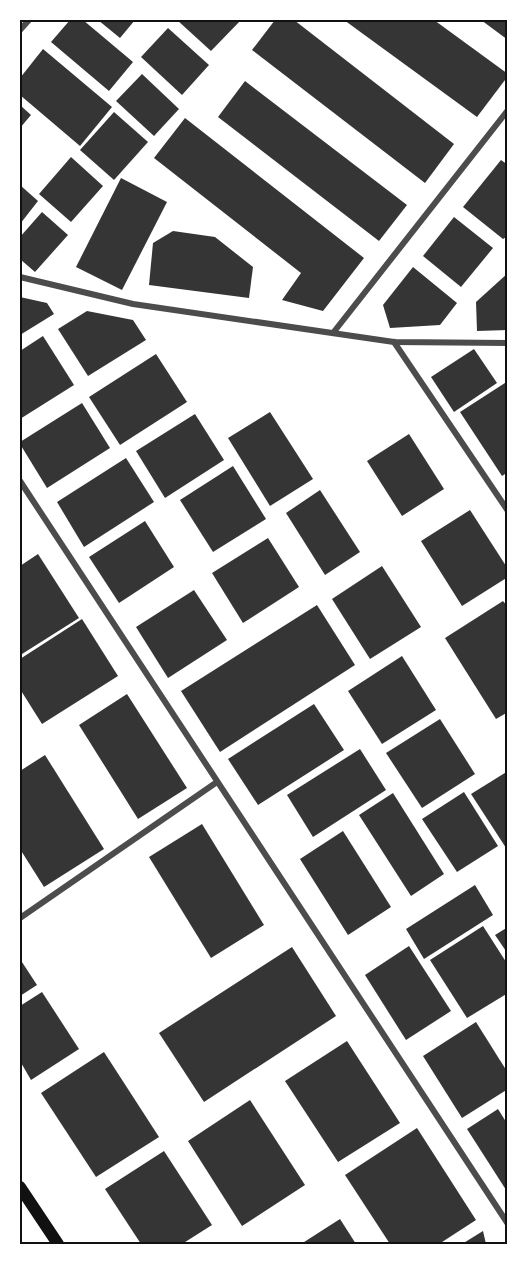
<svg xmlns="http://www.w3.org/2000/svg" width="527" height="1264" font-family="Montserrat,sans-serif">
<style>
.building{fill:#353535}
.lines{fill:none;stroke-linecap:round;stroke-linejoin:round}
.minor{stroke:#4c4c4c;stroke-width:6}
.secondary{stroke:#111;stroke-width:12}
.neatline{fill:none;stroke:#111;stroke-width:2}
</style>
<rect width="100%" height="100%" fill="#fff"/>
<g class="building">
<polygon points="70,20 83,20 133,62 109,91 51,42"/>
<polygon points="98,20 135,20 120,38"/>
<polygon points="177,20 241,20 211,51"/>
<polygon points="275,20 294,20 454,144 425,183 252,50"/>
<polygon points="344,20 434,20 508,74 508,76 477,117"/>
<polygon points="481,20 508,20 508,40"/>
<polygon points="168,28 209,65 182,95 141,57"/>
<polygon points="43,49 112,107 80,146 20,95 20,78"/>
<polygon points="142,74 179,109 154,136 116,101"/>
<polygon points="245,81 407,205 379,241 218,117"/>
<polygon points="20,105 31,115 20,128"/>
<polygon points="114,112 148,142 114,180 80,150"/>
<polygon points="185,118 364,258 323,311 282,300 301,273 154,158"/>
<polygon points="71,157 103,186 71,222 39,194"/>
<polygon points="501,160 508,165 508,236 503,239 463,207"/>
<polygon points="121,178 167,202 122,290 76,267"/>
<polygon points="20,185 38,201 20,224"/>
<polygon points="42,212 68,235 35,272 20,259 20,237"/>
<polygon points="454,217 493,248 461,287 423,256"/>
<polygon points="173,231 215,237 253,267 249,298 149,285 153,243"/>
<polygon points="413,267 457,303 440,325 390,328 383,305"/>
<polygon points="508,273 508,330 477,331 476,302"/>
<polygon points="20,297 47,303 54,314 20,335"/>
<polygon points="87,311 133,320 146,340 88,376 58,329"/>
<polygon points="43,336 74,385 20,419 20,351"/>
<polygon points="474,349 497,383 454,412 431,377"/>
<polygon points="156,354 187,402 120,445 89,397"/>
<polygon points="508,381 508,472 502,476 460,412"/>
<polygon points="82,403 110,448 47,488 20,444 20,442"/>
<polygon points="270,412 313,479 270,506 228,438"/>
<polygon points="195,414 224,460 165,498 136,451"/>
<polygon points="409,434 444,489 402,516 367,461"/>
<polygon points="126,458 154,502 84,547 57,502"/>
<polygon points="233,466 266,519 213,552 180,500"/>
<polygon points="320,490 360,552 325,575 286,513"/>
<polygon points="470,510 508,569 508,577 462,606 421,541"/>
<polygon points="145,521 174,567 119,603 89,557"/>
<polygon points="268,538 299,587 243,623 212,573"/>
<polygon points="38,554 79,618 22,654 20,650 20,566"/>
<polygon points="382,566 421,627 370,659 332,599"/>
<polygon points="194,590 227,640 168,678 136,627"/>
<polygon points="503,601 508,607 508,712 496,719 445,638"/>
<polygon points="317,605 355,665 220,752 181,691"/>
<polygon points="82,619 118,676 42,724 20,689 20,659"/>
<polygon points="402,656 436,710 382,744 348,691"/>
<polygon points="127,694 187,788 138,819 79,725"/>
<polygon points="314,704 344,750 258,805 228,759"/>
<polygon points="440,719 475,774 422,808 386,753"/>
<polygon points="360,749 386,790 313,837 287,795"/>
<polygon points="45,755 104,849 44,887 20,849 20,771"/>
<polygon points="508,771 508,851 471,794"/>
<polygon points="464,792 498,846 457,872 422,819"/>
<polygon points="393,793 444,874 411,896 359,815"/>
<polygon points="202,824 264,925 211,958 149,857"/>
<polygon points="343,831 391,907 348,935 300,859"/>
<polygon points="475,885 493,915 424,959 406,929"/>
<polygon points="483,926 508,965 508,993 467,1018 430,960"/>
<polygon points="508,927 508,954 495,935"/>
<polygon points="409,946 451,1011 406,1040 365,975"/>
<polygon points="292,947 336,1016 204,1102 159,1033"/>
<polygon points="20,959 37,985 20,996"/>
<polygon points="42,992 79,1049 31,1080 20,1061 20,1006"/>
<polygon points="476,1022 508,1073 508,1089 462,1118 423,1056"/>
<polygon points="347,1041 400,1123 338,1162 285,1081"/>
<polygon points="104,1052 159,1137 96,1177 41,1093"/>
<polygon points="250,1100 305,1185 242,1226 188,1141"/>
<polygon points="498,1109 508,1125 508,1193 467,1129"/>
<polygon points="417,1128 476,1220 439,1244 390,1244 345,1175"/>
<polygon points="164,1151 212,1225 182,1244 141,1244 105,1189"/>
<polygon points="340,1219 356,1244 301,1244"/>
<polygon points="483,1231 486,1244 462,1244"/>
</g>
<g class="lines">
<g class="minor">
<polyline points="20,30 29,20"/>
<polyline points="20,277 133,304 394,342 508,343"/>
<polyline points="333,333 508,110"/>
<polyline points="394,342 508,511"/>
<polyline points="20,481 508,1224"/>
<polyline points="20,918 217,782"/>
</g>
<polyline class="secondary" points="20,1187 58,1244"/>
</g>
<rect width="527" height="1264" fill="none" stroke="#ffffff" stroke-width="42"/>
<rect x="21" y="21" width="485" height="1222" class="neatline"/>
</svg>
